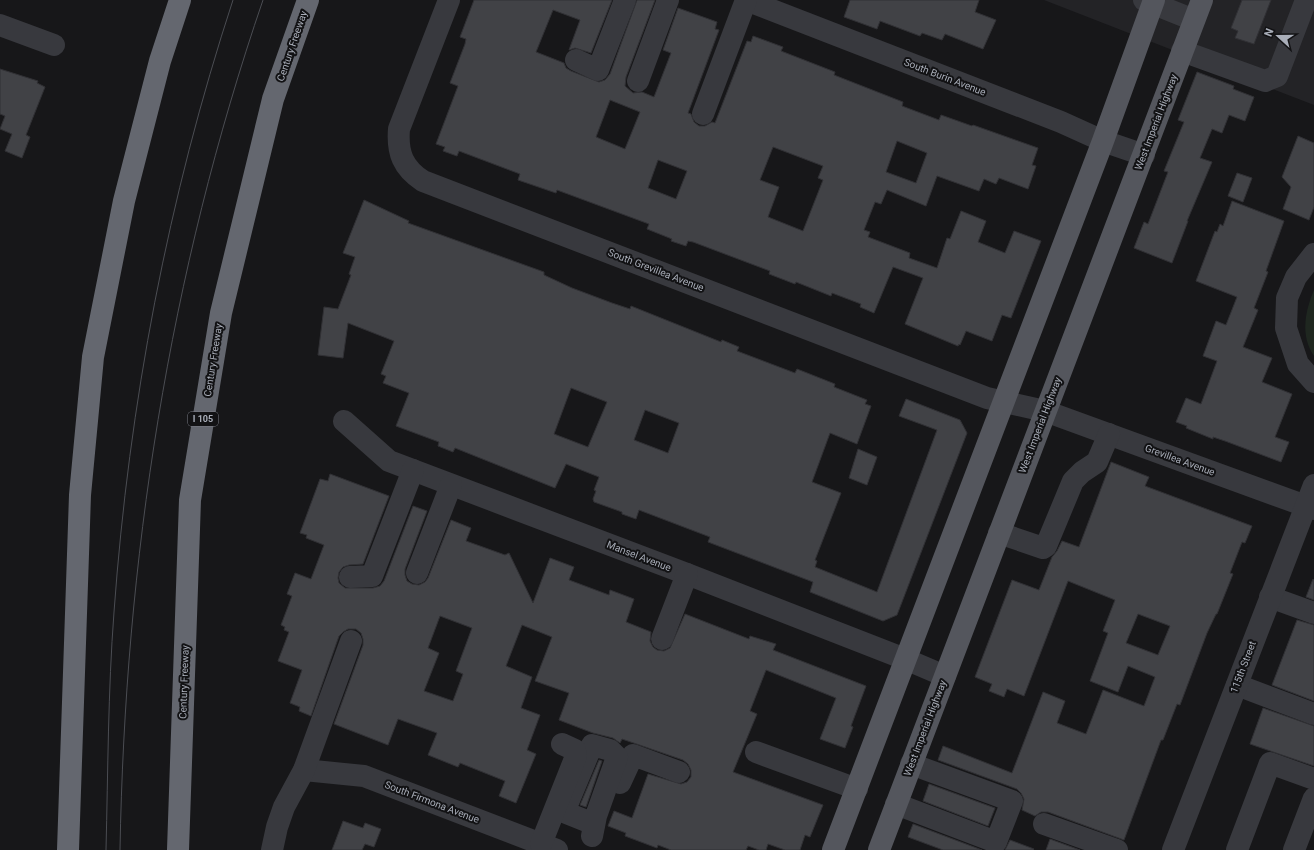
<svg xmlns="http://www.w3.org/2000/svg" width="1314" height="850" font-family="Roboto,sans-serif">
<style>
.built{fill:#232326}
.green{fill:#1f2720}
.building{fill:#414246;stroke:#313135;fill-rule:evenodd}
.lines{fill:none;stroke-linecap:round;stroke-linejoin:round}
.minor{stroke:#38393e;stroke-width:22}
.major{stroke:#54565d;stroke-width:22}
.highway{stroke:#64676f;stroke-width:22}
.tram{stroke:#4b4d53;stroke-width:1}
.labels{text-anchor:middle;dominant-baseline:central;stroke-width:4;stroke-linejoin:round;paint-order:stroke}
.shield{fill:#121214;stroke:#7c7f88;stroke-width:1}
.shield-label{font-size:9px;font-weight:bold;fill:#a9aeb9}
.street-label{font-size:10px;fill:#a9aeb9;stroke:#121214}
</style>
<rect width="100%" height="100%" fill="#171719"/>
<polygon class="built" points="1044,0 1314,0 1314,105"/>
<path class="green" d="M1314 290V356C1300 336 1305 311 1314 290Z"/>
<g class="building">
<path d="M474 0H612L591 53 575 48 569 50 580 20 553 10 536 52 564 63 566 68 571 71 599 82 605 80 610 74 637 0H655L626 77 625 86 633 93 642 92 654 97 671 53 663 50 678 8 717 22 715 29 719 30 688 113 691 114 694 122 699 126H705L712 122 715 123 747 41 751 42 753 36 783 47 781 51 835 72 834 75 903 102 902 106 939 120 941 115 972 126 973 125 1038 148 1032 165 1036 166 1028 189 999 178 996 184 984 179 979 191 937 176 926 206 887 190 881 204 875 202 864 230 870 232 868 237 910 253 909 258 937 268 947 238 950 239 961 211 986 221 978 242 1005 253 1014 231 1041 241 1011 318 1002 315 992 341 966 331 960 345 959 344 958 346 905 324 923 278 893 267 874 313 860 307 861 304 832 293 831 296 796 282 795 284 769 274 770 271 693 242 688 241 686 246 671 241 672 239 647 229 649 224 557 190 556 193 518 180 520 174 459 151 457 156 443 151 445 147 436 144 458 86 450 83 465 44 466 39 460 37ZM610 100 640 112 625 149 596 137ZM897 141 927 153 916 183 886 172ZM773 147 823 166 818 178 823 180 803 231 768 217 779 187 760 180ZM658 160 687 171 676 199 648 188Z"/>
<polygon points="850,0 979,0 975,12 996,20 983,49 945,34 942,40 922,33 920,36 880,21 877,29 844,17"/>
<polygon points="1242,0 1271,0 1254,44 1235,38 1238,31 1231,28"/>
<polygon points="0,69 38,81 37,83 45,87 26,135 30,137 22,158 5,151 12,134 0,129 5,116 0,114"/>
<polygon points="1197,72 1234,86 1233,89 1254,97 1245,121 1229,115 1222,133 1212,129 1200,158 1212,162 1187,221 1188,221 1172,263 1134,248 1144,222 1148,224 1168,172 1164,171 1184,122 1178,120"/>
<polygon points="1298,136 1314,143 1314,207 1309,220 1283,209 1291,187 1282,177"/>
<polygon points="1237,173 1252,178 1243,202 1228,196"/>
<path d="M364 200 409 221 408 223 544 272V275L572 288 612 303 630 309 631 306 721 342 722 340 739 347 737 351 795 373 797 369 835 384 834 387 867 400 865 404 871 406 857 444 830 433 812 482 841 493 815 560 817 561 815 567 877 592 937 430 899 416 906 399 960 420 967 433 897 615 883 621 810 592 813 582 708 542 710 537 639 510 636 519 622 514V512L594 502 593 499 596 491 594 490 599 477 566 464 555 488 455 448 453 452 438 446 439 442 396 426 409 393 383 383 386 376 381 374 394 341 348 323 343 358 318 355 324 307 338 309 351 275 349 274 355 257 343 253ZM571 388 607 402 588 447 554 434ZM645 410 679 423 668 453 634 440Z"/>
<polygon points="1232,201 1284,221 1266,271 1268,272 1254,308 1258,310 1243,347 1272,358 1262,382 1292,394 1275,437 1289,442 1281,462 1225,441 1213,437 1213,439 1186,428 1187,426 1176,422 1186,398 1201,404 1217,361 1203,356 1216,321 1226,325 1237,297 1196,281 1215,231 1217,232 1220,224 1223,226"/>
<polygon points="858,449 877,457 867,485 849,478"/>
<path d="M1111 462 1149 477 1145 486 1252 526 1245 543 1242 542 1230 573 1233 574 1217 614H1216L1207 633 1180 705 1177 704 1163 740H1161L1124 840 1048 812H1041L1035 816 1022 810 1024 799 1021 793 1017 789 938 760 943 746 1012 773 1043 692 1065 701 1057 723 1086 734 1103 690 1144 706 1155 677 1128 666 1118 692 1090 681 1108 633 1103 631 1115 600 1068 581 1024 696 1007 689 1004 697 989 691 992 684 975 677 1012 580 1039 590 1052 557 1057 551 1062 541 1079 547ZM1138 614 1170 626 1158 655 1126 643Z"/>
<path d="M330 474 389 496 363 564 349 565 343 567 339 572 338 578 339 583 345 588H373L380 586 384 581 413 506 427 511 405 569V575L407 581 412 584 419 585 425 582 428 578 451 520 471 528 466 541 505 555 509 553 533 603 550 558 574 567 569 580 609 595 610 590 634 599 626 622 651 632 650 641 653 647 657 650 664 651 670 648 685 614 749 639 750 636 776 644 773 650 866 686 851 726 853 727 845 748 820 739 836 698 766 670 750 711 757 714 733 772 823 805 810 837 805 835 800 850H785L768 844 766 850H759L748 846 746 850H671L658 845 657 848 625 836 626 833 608 826 614 811 632 818 648 774 681 784 687 782 691 777V770L688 764 683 760 622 739 620 743 613 738 593 733 559 720 569 693 535 681 552 637 522 625 506 666 532 677 521 708 540 715 527 750 536 754 516 803 499 796 505 781 460 763 458 767 428 755 437 733 398 719 388 745 334 724 363 645V639L361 633 356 629H348L343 632 339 636 311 716 299 711 300 707 290 703 302 670 278 661 289 632 284 630 285 627 281 625 292 596 287 594 295 573 311 579 324 545 306 538 307 535 300 533 320 479 328 481ZM440 616 472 628 456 671 463 674 453 701 424 691 439 653 428 648Z"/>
<polygon points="1313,579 1314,580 1314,600 1306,597"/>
<polygon points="1297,620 1314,625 1314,701 1272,685"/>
<polygon points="1263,708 1314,726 1314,766 1250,744"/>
<polygon points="599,760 602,761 586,807 580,805"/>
<polygon points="929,784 995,808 988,826 923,801"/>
<polygon points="343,821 363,828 365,823 381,829 374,847 365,844 362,850 332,850"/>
<polygon points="913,824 982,850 943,850 908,837"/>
<polygon points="1050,839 1080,850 1046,850"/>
<polygon points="1010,840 1034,849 1033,850 1005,850"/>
</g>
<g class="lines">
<g class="minor">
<path d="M449 0 399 129C397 153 403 168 423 181L987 398 1045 411 1314 509"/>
<polyline points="746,0 1061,122 1103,141 1144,155"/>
<polyline points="1144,0 1194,20"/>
<polyline points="0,25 54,45"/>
<polyline points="1182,51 1265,81 1277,76 1306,0"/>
<polyline points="576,60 598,70 625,0"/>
<polyline points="638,81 668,0"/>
<polyline points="703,114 746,0"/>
<polyline points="1314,254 1296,277 1287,298 1286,328 1298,364 1314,382"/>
<polyline points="344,421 389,461 687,574 905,659 945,676"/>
<polyline points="999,533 1043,548 1046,546 1073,481 1082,472 1097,462 1109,434"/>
<polyline points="417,573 451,485"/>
<polyline points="350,577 372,576 413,470"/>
<polyline points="1270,597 1314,613"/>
<polyline points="662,639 687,574"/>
<polyline points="1237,685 1314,714"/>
<polyline points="756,752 857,789"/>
<polyline points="304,770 364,776 557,850"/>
<polyline points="620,783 633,755 679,772"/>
<polyline points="896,804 996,842 1012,801 911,764"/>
<polyline points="1044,824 1117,850"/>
<polyline points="592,836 596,816 617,757 610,750 592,745 564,812 594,824"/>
<polyline points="541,844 576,756 575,750 562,744"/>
<polyline points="272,850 277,827 284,807 304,770 351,641"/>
<polyline points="1173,850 1314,485"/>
<polyline points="1237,850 1270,763 1314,779"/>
<polyline points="1294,850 1314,798"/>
</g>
<g class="major">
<polyline points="833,850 1103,141 1154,0"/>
<polyline points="879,850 1202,0"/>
</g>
<g class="highway">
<polyline points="68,850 80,495 93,357 124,201 160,61 180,0"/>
<polyline points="178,850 190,500 221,313 273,99 308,0"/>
</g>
<g class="tram">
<path d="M106 850C108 771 108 691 114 612 129 404 168 198 233 0"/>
<path d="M120 850C125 561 169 274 263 0"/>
</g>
</g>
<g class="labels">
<rect class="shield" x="188" y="412" width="30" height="14" rx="3"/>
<g class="shield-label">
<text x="203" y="419">I 105</text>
</g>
<g class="street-label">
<text transform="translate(292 46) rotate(-71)">Century Freeway</text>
<text transform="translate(945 77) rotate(21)">South Burin Avenue</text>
<text transform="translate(1156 122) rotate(-69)">West Imperial Highway</text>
<text transform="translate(656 270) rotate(21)">South Grevillea Avenue</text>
<text transform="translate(213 360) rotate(-81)">Century Freeway</text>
<text transform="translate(1040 425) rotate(-69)">West Imperial Highway</text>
<text transform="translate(1180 460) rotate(20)">Grevillea Avenue</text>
<text transform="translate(639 556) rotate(21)">Mansel Avenue</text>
<text transform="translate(1243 667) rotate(-69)">115th Street</text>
<text transform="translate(184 682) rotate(-88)">Century Freeway</text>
<text transform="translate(925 728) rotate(-69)">West Imperial Highway</text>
<text transform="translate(432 802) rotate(21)">South Firmona Avenue</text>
</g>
</g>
<g transform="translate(1278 36) rotate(291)" stroke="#121214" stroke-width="3" paint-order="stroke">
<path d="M0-3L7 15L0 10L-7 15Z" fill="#a9aeb9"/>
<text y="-6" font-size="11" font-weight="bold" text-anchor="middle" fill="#a9aeb9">N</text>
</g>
</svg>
